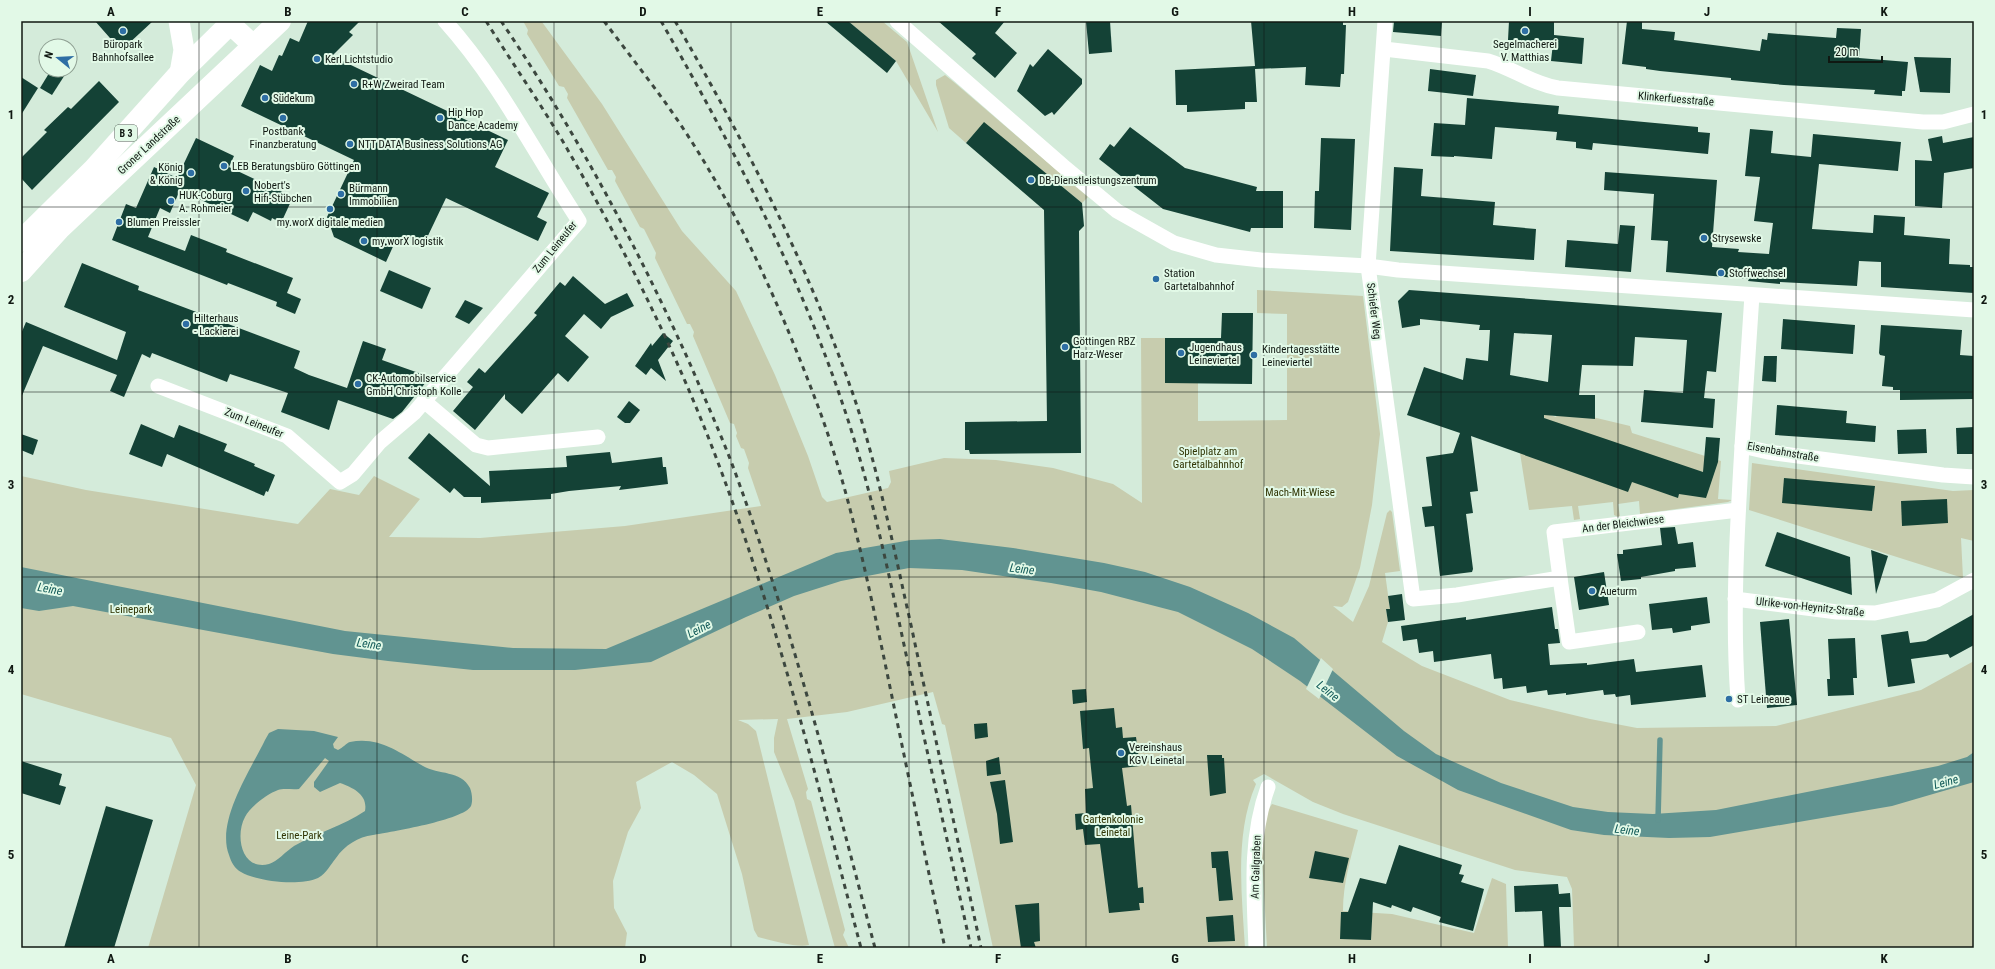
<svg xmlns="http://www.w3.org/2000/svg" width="1995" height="969" font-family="'Roboto Condensed',sans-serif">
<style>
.green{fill:#c7ccae}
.water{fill:#619491;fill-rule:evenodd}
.pier{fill:#d4ebda}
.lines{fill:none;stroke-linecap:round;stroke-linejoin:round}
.stream{stroke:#619491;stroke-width:5.5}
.building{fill:#144236;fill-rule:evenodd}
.street{stroke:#fff;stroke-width:15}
.secondary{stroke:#fff;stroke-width:21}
.primary{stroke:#fff;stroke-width:22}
.rail{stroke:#3c473f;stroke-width:3;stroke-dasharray:5 5;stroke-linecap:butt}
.grid{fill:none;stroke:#101812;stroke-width:1;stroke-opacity:0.55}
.poi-dot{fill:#2e6ea4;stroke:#e2f9e7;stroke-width:1.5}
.labels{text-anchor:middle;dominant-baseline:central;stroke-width:4;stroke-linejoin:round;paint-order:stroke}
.shield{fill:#e2f9e7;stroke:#4f5c52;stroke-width:1}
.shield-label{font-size:10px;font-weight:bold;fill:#101812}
.poi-label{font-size:11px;fill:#101812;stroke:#e2f9e7;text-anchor:start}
.street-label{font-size:11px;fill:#101812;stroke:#e2f9e7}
.park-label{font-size:11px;fill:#303504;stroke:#e2f9e7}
.water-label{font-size:12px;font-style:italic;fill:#105957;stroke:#e2f9e7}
.neatline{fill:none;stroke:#101812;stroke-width:1.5}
.grid-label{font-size:13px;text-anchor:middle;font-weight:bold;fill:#101812}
</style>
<rect width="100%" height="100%" fill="#d4ebda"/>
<g class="green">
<path d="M523 21 542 22 602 104 682 231 736 291 775 375 808 456 822 497 827 502 888 488 891 482 889 471 944 458 996 460 1053 468 1113 484 1142 503 1141 338H1165V383H1198V421L1287 420V314L1257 313V290L1363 296 1380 434 1372 505 1360 568 1348 602 1342 607 1333 606 1353 622 1369 586 1387 513 1390 510 1392 512 1400 571 1385 573 1390 609H1386L1388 622 1382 642 1422 666 1510 700 1590 719 1637 728 1776 726 1921 690 1974 661V948H1574L1572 889 1567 877 1515 870 1343 814 1313 802 1264 774 1253 780 1256 784C1234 835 1242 894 1245 948H993L945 725 942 724 933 692 847 712 787 719 808 789 806 792 807 799 811 801 845 930 843 935 849 948H835L794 801 774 752V738L778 719 738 720 748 724 756 731 809 945C796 948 772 940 758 937L754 930 742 874 717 794 694 775 672 762 636 782 641 808 628 832 613 881 614 908 627 933 625 948H148L196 785 171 738 21 694V476L86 490 298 524 330 489 359 495 374 476 420 499 389 537 480 538 625 526 761 506 748 468 749 463 744 449 741 448 736 436 737 433 734 424 730 423 693 336 694 332 690 324H687L655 258 656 253 644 229 640 227 615 181 616 177 612 170H608L567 98 568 94 564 87 559 86 527 34 528 30Z"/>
<polygon points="848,21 882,21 907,42 938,132 896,61"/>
<polygon points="945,75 955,83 1088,197 1082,203 984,123 966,143 949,128 936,85 936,80"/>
<polygon points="1559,409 1630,426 1632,433 1721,461 1718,499 1732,500 1728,502 1640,514 1639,501 1618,504 1620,516 1618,517 1614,515 1613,502 1578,506 1580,519 1574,520 1572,506 1529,510 1520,453 1535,410 1556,417"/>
<polygon points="1752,463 1953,491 1974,490 1974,541 1961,538 1963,578 1749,510"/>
<path d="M1272 804 1358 830C1351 857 1343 883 1343 911L1392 914 1474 933 1492 878 1506 884 1508 948H1267L1261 839 1265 815Z"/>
</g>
<g class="water">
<polygon points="940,539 1013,548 1104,563 1145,572 1190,587 1248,613 1294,638 1404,731 1436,754 1501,783 1573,807 1608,812 1653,814 1716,810 1938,766 1967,757 1974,752 1974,782 1892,806 1710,837 1669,838 1604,835 1571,830 1458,790 1397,756 1300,681 1252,649 1178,612 1101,592 1051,583 962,570 909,568 841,581 794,596 746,617 651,662 575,670 473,670 388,661 333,654 73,606 39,611 21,608 21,567 345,631 513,648 606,649 836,553 911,540"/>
<path d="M278 729 314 731 338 737 333 744 334 748 338 750C343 748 346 743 350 742 379 736 400 753 423 766 438 775 461 770 470 788 472 793 473 801 471 806 464 820 390 832 373 835 358 837 345 845 336 858 330 865 327 873 318 878 300 886 258 882 241 872 235 869 231 862 229 855 216 821 250 771 265 740L269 733ZM325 758 329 761 314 782V787L320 792 340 783C354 788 368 795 365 811 343 826 316 833 294 846 286 851 277 862 269 864 241 871 235 835 245 817 250 807 267 794 278 790 284 788 292 790 299 789Z"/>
</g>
<polygon class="pier" points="1321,658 1333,669 1319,699 1306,689"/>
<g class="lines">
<polyline class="stream" points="1658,820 1660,740"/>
</g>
<g class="building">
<polygon points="95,21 153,21 126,46 122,42 117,46"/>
<polygon points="308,21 360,21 349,32 353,35 332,56 508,140 495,167 549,193 537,217 547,222 538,241 446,198 424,244 410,238 407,245 396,240 386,262 334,237 327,217 354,160 241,106 260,65 272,71 279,55 282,56 290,38 299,42"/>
<polygon points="825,21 848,21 896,61 887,73"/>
<polygon points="938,21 1005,21 995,33 1017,53 995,78 972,58 976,54"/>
<polygon points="1086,21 1110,21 1112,52 1089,54"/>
<polygon points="1251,21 1343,21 1343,25 1346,25 1344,74 1341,74 1340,87 1305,85 1306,67 1255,69 1257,102 1245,102 1245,109 1187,112 1187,105 1176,105 1175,70 1255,66"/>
<polygon points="1394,21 1442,21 1441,36 1393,32"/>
<polygon points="1509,21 1554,21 1554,38 1554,35 1584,38 1582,64 1551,61 1553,43 1508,40"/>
<polygon points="1627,21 1642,21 1642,29 1675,32 1674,40 1760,51 1762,39 1767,40 1768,33 1836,38 1837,28 1861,29 1859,58 1908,62 1905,91 1902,91 1902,96 1874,94 1875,90 1784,85 1731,80 1731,78 1660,71 1646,69 1646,67 1622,64"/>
<polygon points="1048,49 1082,79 1082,84 1054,115 1052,112 1045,116 1017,91 1030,64 1033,67"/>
<polygon points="1914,57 1951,58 1950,93 1920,92"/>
<polygon points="1430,69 1476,75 1473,96 1428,91"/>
<polygon points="51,70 68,70 52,95 40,88"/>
<polygon points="21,77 38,88 21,115"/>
<polygon points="99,81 119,102 32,190 21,178 21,158 47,132 44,130 68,107 71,109"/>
<polygon points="1467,98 1559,106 1558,114 1698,127 1698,132 1710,133 1708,154 1593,143 1592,150 1576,148 1576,142 1556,140 1557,132 1495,127 1492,159 1454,156 1454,157 1431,156 1434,123 1465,125"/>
<polygon points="984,122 1082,203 1084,226 1079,231 1081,453 970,454 969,450 965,450 965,422 1047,421 1044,210 966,143"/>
<polygon points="1130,127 1185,168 1257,187 1256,191 1283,191 1283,228 1251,228 1250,232 1163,209 1099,159 1110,144 1114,147"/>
<polygon points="1750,129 1773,131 1771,153 1811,157 1813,134 1901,142 1898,171 1819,164 1812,229 1873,233 1874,215 1905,217 1904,235 1950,239 1949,264 1970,265 1970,267 1974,267 1974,293 1881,287 1881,262 1859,261 1857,286 1780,282 1780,284 1748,281 1749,279 1666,272 1668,241 1651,240 1654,194 1604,190 1605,172 1717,180 1712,247 1739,249 1738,252 1769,254 1773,223 1754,221 1760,177 1745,176"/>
<polygon points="1942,136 1943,143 1974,137 1974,168 1944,173 1942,208 1915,206 1915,160 1932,161 1928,139"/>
<polygon points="196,138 234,156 229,167 293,197 281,223 272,218 271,221 253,212 248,222 180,190 170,213 160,208 148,237 185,251 191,235 227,249 226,252 293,278 287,293 301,299 295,314 276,306 277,302 228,283 227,285 112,240 126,204 136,208 154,167 177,178"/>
<polygon points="1321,138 1355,139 1351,230 1314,228 1315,191 1319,191"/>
<polygon points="1394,167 1423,169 1421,196 1495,202 1493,225 1536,229 1534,260 1390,251"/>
<polygon points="1620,225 1635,226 1631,272 1565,267 1567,240 1618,244"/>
<polygon points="82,263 139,286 138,290 300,351 294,368 309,375 347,388 363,341 386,349 382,360 430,377 402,412 393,419 338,400 329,430 281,412 288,393 230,374 227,382 152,353 150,358 142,354 124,397 110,391 117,375 43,346 21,398 21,334 26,322 117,360 126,332 64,307"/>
<polygon points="389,270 431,288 422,309 380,291"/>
<polygon points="573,276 605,304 627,293 634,306 611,317 601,329 584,314 565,336 589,357 568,382 558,373 522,414 505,399 505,394 475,430 453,411 473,387 467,382 479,368 485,373 537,315 534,313 560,282 565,286"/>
<path d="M1409 290 1722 313 1716 372 1707 371 1704 398 1715 399 1713 428 1641 422 1644 390 1683 393 1687 340 1635 337 1633 366 1582 365 1579 395H1595V419L1544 415V418L1703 472 1706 437 1720 438 1718 462 1706 498 1679 494 1678 498 1632 482 1628 492 1471 436 1478 491 1470 492 1473 513 1466 514 1473 569 1472 572 1440 576 1434 526 1425 527 1422 507 1432 506 1426 457 1453 453 1460 433 1407 415 1424 367 1463 380 1466 358 1488 361 1490 330H1479L1480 325 1420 319V325L1402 328 1398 301ZM1514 333 1552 335 1548 382 1510 375Z"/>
<polygon points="465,300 483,308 469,324 455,317"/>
<polygon points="1222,313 1253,313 1252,384 1165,383 1165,338 1221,338"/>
<polygon points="1783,319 1855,325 1853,354 1781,349"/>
<polygon points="1881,325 1962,330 1960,355 1974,356 1974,399 1900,400 1900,390 1893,390 1893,387 1882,386 1885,356 1880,355 1879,353"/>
<polygon points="663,333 673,341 658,360 666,381 651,368 646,375 635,366 651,343 652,346"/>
<polygon points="1764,356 1777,356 1776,382 1762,381"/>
<polygon points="629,401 640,410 630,423 625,423 617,417"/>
<polygon points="1777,405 1847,411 1846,423 1876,426 1875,442 1775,435"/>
<polygon points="141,424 174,438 179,425 227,444 224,451 255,464 254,466 275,475 268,492 266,491 264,496 167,454 162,467 129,454"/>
<polygon points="1974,427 1974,454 1957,454 1956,428"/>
<polygon points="1926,429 1927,453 1898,454 1897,430"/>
<polygon points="429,433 490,486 489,471 567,467 566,456 610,452 612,463 662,457 663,467 666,467 668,484 619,490 621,486 569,491 551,494 551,499 481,503 481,497 464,497 454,488 450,493 408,458"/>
<polygon points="21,434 38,440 33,455 21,450"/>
<polygon points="1784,478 1875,486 1872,511 1782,503"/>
<polygon points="1947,499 1948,523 1902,526 1901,501"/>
<polygon points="1675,527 1678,544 1693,542 1696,567 1675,569 1675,571 1641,577 1641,579 1621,581 1617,554 1623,554 1623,550 1662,545 1660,528"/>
<polygon points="1777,532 1850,557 1852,595 1765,566"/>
<polygon points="1871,550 1888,556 1876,594"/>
<polygon points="1604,572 1609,605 1579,610 1574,577"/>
<polygon points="1402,594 1405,620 1388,622 1386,609 1390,609 1388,596"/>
<polygon points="1707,597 1710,623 1691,626 1691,630 1673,633 1672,628 1652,630 1649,604"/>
<polygon points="1552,607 1555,629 1558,629 1560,643 1548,644 1550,665 1587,663 1587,665 1634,659 1636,672 1702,665 1706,697 1631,705 1630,695 1616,697 1615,694 1604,695 1603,690 1566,695 1566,693 1548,695 1547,690 1527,693 1526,686 1503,689 1502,678 1494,679 1491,654 1434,662 1433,651 1419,653 1417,639 1403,641 1401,626 1466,617 1466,620"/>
<polygon points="1974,614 1974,645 1950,658 1948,654 1911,659 1915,683 1888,687 1881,635 1908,631 1910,643 1926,641"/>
<polygon points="1789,619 1797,705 1767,708 1760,622"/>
<polygon points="1855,638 1857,678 1853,678 1854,695 1828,696 1827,679 1830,679 1828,639"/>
<polygon points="1086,689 1087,702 1073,704 1072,690"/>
<polygon points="1114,708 1116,728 1122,727 1123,738 1136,737 1140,766 1122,768 1127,806 1131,805 1138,888 1143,887 1144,903 1139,903 1140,910 1109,913 1100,844 1085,845 1083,829 1076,830 1075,814 1086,813 1085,789 1093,788 1089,748 1083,749 1080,711"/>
<polygon points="987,723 988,737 975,739 974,724"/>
<polygon points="1207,755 1222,755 1222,758 1224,758 1226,793 1210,796"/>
<polygon points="999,757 1001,774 987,776 986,761"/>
<polygon points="21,761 62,774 59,785 66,787 60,805 21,793"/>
<polygon points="1005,780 1013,842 1000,844 997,814 990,782"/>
<polygon points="106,806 153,820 114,948 64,948"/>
<polygon points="1399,845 1462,865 1459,874 1464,875 1461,882 1484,889 1473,931 1439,922 1441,917 1413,907 1411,912 1392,905 1391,908 1373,902 1371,940 1340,939 1341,912 1348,912 1360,878 1386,884"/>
<polygon points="1228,851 1233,900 1219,901 1216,868 1212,868 1211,852"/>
<polygon points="1315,851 1349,858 1343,883 1309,878"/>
<polygon points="1558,884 1559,894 1570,893 1571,907 1559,907 1561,948 1544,948 1542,911 1515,912 1514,886"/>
<polygon points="1039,903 1040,941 1034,942 1036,948 1021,948 1015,905"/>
<polygon points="1233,915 1235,941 1208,942 1206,917"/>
</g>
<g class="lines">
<g class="street">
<polyline points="897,21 1063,166 1117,211 1174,243 1216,255 1261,260 1368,266 1398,270 1974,310"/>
<polyline points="1385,21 1368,266 1413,599 1457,595 1560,578 1554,532 1738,510"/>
<path d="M1384 49 1488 61C1512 68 1533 84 1558 88L1923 122H1943L1974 114"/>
<polyline points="1752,295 1742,446 1768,452 1943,475 1974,477"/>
<path d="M158 386 287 436 340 482 353 474 380 442 414 413 579 221C535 154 499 81 445 21"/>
<polyline points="424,401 476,445 488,448 598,437"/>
<polyline points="1560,578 1569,642 1638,632"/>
<polyline points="1735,599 1837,612 1875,613 1937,600 1974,580"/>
<path d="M1738 700C1732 615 1737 531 1742 446"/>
<path d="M1256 948C1254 894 1249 839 1268 787"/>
</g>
<g class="secondary">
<polyline points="179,21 184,50 180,73"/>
<polyline points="227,21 254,46"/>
</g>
<g class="primary">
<polyline points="21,241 94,169 180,73 233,21"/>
<polyline points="21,271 59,229 280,21"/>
</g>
<g class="rail">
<path d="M486 21C511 61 538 100 562 140 626 250 684 367 727 487 782 638 820 793 861 948"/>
<path d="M501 21C575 130 637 246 691 366 707 404 725 443 739 483 794 635 834 792 875 948"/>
<path d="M604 21C633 60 664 98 690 139 742 220 782 311 816 401 847 482 866 573 884 658 904 755 924 852 945 948"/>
<path d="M661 21C731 144 798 271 843 405 872 490 890 580 909 668 929 762 951 855 971 948"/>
<path d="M675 21C745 142 809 267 855 400 879 473 894 550 911 625 934 733 958 840 981 948"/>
</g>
</g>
<path class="grid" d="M199 21V948M377 21V948M554 21V948M731 21V948M909 21V948M1086 21V948M1264 21V948M1441 21V948M1618 21V948M1796 21V948M21 207H1974M21 392H1974M21 577H1974M21 762H1974"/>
<g class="poi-dot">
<circle cx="123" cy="31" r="4"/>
<circle cx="1525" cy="31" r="4"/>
<circle cx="317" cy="59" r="4"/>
<circle cx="354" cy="84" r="4"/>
<circle cx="265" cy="98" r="4"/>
<circle cx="283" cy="118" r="4"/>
<circle cx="440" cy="118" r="4"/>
<circle cx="350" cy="144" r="4"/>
<circle cx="224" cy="166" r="4"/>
<circle cx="191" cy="173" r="4"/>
<circle cx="1031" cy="180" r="4"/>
<circle cx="246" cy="191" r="4"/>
<circle cx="341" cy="194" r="4"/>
<circle cx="171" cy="201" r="4"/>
<circle cx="330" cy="209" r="4"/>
<circle cx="119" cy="222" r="4"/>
<circle cx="1704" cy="238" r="4"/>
<circle cx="364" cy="241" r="4"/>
<circle cx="1721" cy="273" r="4"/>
<circle cx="1156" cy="279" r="4"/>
<circle cx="186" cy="324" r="4"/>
<circle cx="1065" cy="347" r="4"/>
<circle cx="1181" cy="353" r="4"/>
<circle cx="1254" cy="355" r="4"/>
<circle cx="358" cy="384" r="4"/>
<circle cx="1592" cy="591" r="4"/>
<circle cx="1729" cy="699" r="4"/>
<circle cx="1121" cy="753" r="4"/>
</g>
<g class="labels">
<rect class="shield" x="115" y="125" width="22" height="16" rx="3"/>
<g class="shield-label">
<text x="126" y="133">B 3</text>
</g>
<g class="poi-label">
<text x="123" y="44" text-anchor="middle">Büropark<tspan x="123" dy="13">Bahnhofsallee</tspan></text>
<text x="1525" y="44" text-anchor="middle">Segelmacherei<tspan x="1525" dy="13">V. Matthias</tspan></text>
<text x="325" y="59">Kerl Lichtstudio</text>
<text x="362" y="84">R+W Zweirad Team</text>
<text x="273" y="98">Südekum</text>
<text x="448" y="112">Hip Hop<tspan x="448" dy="13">Dance Academy</tspan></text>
<text x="283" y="131" text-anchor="middle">Postbank<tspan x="283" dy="13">Finanzberatung</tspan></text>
<text x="358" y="144">NTT DATA Business Solutions AG</text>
<text x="232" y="166">LEB Beratungsbüro Göttingen</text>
<text x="183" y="167" text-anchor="end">König<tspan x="183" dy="13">&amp; König</tspan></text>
<text x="1039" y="180">DB-Dienstleistungszentrum</text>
<text x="254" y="185">Nobert's<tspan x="254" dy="13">Hifi-Stübchen</tspan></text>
<text x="349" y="188">Bürmann<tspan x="349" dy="13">Immobilien</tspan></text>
<text x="179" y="195">HUK-Coburg<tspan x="179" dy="13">A. Rohmeier</tspan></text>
<text x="127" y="222">Blumen Preissler</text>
<text x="330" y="222" text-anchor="middle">my.worX digitale medien</text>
<text x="1712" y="238">Strysewske</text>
<text x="372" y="241">my.worX logistik</text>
<text x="1164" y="273">Station<tspan x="1164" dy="13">Gartetalbahnhof</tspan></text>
<text x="1729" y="273">Stoffwechsel</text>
<text x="194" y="318">Hilterhaus<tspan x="194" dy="13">- Lackierei</tspan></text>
<text x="1073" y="341">Göttingen RBZ<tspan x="1073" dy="13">Harz-Weser</tspan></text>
<text x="1189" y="347">Jugendhaus<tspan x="1189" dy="13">Leineviertel</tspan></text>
<text x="1262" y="349">Kindertagesstätte<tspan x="1262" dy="13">Leineviertel</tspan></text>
<text x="366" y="378">CK-Automobilservice<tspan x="366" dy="13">GmbH Christoph Kolle</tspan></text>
<text x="1600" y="591">Aueturm</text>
<text x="1737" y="699">ST Leineaue</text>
<text x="1129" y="747">Vereinshaus<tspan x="1129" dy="13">KGV Leinetal</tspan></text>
</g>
<g class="street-label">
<text transform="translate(1676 99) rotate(5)">Klinkerfuesstraße</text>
<text transform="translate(149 145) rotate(-43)">Groner Landstraße</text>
<text transform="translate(555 247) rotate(-51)">Zum Leineufer</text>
<text transform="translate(1374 311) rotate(83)">Schiefer Weg</text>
<text transform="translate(254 423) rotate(22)">Zum Leineufer</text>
<text transform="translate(1783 452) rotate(10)">Eisenbahnstraße</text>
<text transform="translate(1623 524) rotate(-7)">An der Bleichwiese</text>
<text transform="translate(1810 607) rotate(6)">Ulrike-von-Heynitz-Straße</text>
<text transform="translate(1256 867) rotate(-88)">Am Gailgraben</text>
</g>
<g class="park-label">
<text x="1208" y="451">Spielplatz am<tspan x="1208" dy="13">Gartetalbahnhof</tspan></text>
<text x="1300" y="492">Mach-Mit-Wiese</text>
<text x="131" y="609">Leinepark</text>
<text x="1113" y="819">Gartenkolonie<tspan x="1113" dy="13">Leinetal</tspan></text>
<text x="299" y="835">Leine-Park</text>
</g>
<g class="water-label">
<text transform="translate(1022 569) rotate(7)">Leine</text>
<text transform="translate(50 589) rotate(10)">Leine</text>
<text transform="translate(699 629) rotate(-27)">Leine</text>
<text transform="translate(369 644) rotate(8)">Leine</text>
<text transform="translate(1328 691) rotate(38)">Leine</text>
<text transform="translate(1946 782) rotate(-15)">Leine</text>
<text transform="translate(1627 830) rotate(7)">Leine</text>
</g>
</g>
<rect width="1995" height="969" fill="none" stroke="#e2f9e7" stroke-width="44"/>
<g transform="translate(58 58) rotate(288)"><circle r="19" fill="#e2f9e7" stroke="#8e9f92"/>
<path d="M0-3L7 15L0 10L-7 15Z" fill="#2e6ea4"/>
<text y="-6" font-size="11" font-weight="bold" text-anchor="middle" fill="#101812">N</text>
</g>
<path d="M1829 56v6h53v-6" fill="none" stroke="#101812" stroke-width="2"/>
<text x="1835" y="56" font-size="12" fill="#101812" stroke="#e2f9e7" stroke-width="3" paint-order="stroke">20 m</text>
<rect x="22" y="22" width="1951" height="925" class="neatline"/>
<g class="grid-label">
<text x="111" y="16">A</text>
<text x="288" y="16">B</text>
<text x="465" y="16">C</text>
<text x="643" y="16">D</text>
<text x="820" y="16">E</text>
<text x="998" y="16">F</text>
<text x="1175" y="16">G</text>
<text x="1352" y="16">H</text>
<text x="1530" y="16">I</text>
<text x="1707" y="16">J</text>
<text x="1884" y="16">K</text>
<text x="11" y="119">1</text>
<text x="1984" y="119">1</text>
<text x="11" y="304">2</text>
<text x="1984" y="304">2</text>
<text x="11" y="489">3</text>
<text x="1984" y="489">3</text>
<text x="11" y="674">4</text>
<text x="1984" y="674">4</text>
<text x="11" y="859">5</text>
<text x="1984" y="859">5</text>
<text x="111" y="963">A</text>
<text x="288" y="963">B</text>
<text x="465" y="963">C</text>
<text x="643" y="963">D</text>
<text x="820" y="963">E</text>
<text x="998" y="963">F</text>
<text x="1175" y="963">G</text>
<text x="1352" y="963">H</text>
<text x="1530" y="963">I</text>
<text x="1707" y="963">J</text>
<text x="1884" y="963">K</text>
</g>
</svg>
